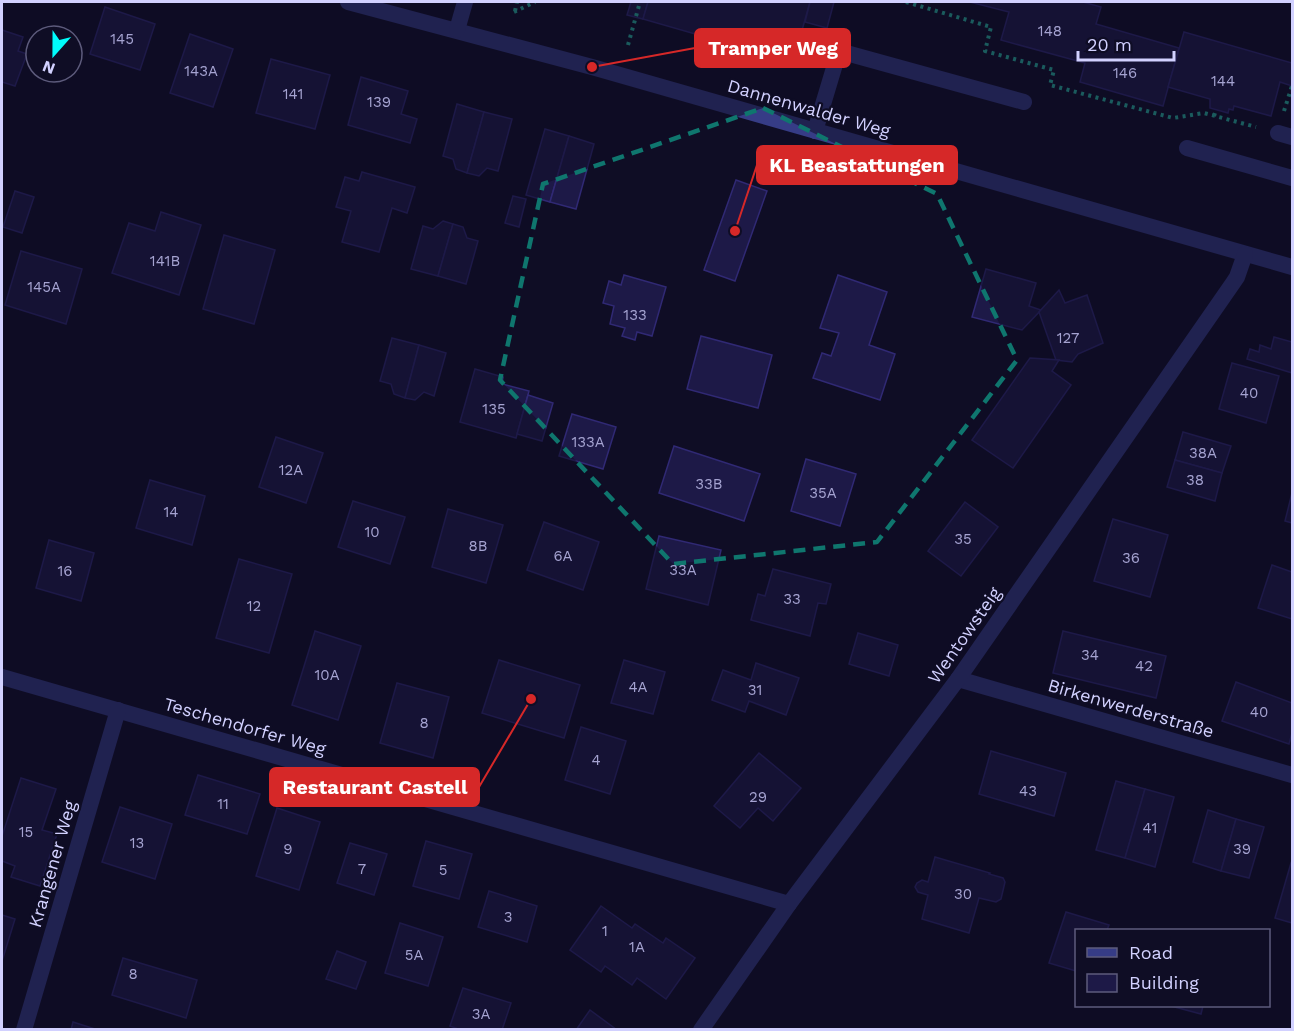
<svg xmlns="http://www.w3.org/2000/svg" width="1294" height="1031" font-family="'Work Sans',sans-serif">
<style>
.building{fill:#1d1947;stroke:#302974;stroke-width:1.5}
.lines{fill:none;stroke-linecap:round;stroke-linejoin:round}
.path{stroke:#29bba3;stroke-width:4;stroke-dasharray:3 4.5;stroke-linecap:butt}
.service{stroke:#363c86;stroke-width:16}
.minor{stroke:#363c86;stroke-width:16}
.marked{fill:none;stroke:#0f766e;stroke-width:4.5;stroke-dasharray:12 8;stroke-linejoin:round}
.labels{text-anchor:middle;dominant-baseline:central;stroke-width:4.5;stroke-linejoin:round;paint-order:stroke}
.number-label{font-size:15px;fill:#a5a3d1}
.street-label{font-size:18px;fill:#d2d1ff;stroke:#0f0d25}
.leader{fill:none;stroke:#d62828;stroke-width:2}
.callout-dot{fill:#d62828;stroke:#0f0d25;stroke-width:2}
.callout{fill:#d62828;stroke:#d62828;stroke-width:2}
.callout-label{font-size:20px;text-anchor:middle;font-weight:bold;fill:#fff}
</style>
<rect width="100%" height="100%" fill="#0f0d25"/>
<g class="building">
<polygon points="631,2 648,2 643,19 627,15"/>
<polygon points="648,2 810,2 793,62 643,19"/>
<polygon points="810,2 834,2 827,28 805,22"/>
<polygon points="970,2 1083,2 1101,7 1096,24 1179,48 1163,106 1080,82 1085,63 1001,40 1009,12"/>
<polygon points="105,7 155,24 140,70 90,54"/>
<polygon points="2,30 23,37 18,51 27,54 15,86 2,82"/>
<polygon points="1184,32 1292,63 1292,86 1280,82 1271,116 1234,106 1233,110 1229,109 1228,113 1210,108 1210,99 1168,87"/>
<polygon points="190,34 233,49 213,107 170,93"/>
<polygon points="271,59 330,75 315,129 256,113"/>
<polygon points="361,77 408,91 401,114 417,119 410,143 348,125"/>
<polygon points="457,104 484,112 467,173 456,169 453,159 443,156"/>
<polygon points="484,112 512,119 498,171 487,168 479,176 467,173"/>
<polygon points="545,129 569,136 550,202 526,195"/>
<polygon points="569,136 594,144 576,209 550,202"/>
<polygon points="362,172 415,187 407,213 392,208 379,252 342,242 351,211 336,207 345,177 359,181"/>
<polygon points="736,180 767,191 735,281 704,270"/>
<polygon points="15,191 34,197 22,233 3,227"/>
<polygon points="513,196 526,199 519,227 505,223"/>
<polygon points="161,212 201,225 179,295 112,273 129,223 155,231"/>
<polygon points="443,221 453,224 438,276 411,269 423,226 433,229"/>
<polygon points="453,224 463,227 467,238 478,241 466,284 438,276"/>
<polygon points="224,235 275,250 254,324 203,309"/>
<polygon points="21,251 82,269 66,324 5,305"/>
<polygon points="986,269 1036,283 1029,306 1041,310 1022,330 972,317"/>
<polygon points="624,275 666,287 652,336 637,332 635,340 622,336 625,328 610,324 614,306 603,303 609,281 621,285"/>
<polygon points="838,275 887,292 869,345 895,354 880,400 813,378 822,353 831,356 839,333 820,328"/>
<polygon points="1059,290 1065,303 1087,295 1103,343 1078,354 1072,362 1056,360 1039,312"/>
<polygon points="701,336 772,355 758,408 687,389"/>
<polygon points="1274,337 1292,342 1292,373 1247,359 1250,349 1259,352 1260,345 1271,349"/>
<polygon points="392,338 419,345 405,398 394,394 391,384 380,381"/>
<polygon points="419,345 446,353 434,396 424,392 415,400 405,398"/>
<polygon points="1030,358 1059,360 1052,371 1071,385 1013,468 972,440"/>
<polygon points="1232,363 1279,376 1266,423 1219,409"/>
<polygon points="475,369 503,377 502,384 529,391 516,438 460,422"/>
<polygon points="528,395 553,403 542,441 517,434"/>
<polygon points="572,414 616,427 603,469 559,456"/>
<polygon points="1183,432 1231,446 1222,473 1175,460"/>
<polygon points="276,437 323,453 306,503 259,487"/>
<polygon points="674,446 760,474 744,521 659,493"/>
<polygon points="806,459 856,474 840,526 791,511"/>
<polygon points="1175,460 1222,473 1215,501 1167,487"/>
<polygon points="150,480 205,496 192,545 136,528"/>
<polygon points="1292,493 1292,523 1285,521"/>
<polygon points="353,501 405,517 390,564 338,547"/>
<polygon points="965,502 998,527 961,576 928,551"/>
<polygon points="448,509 503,525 486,583 432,567"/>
<polygon points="1113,519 1168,535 1150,597 1094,581"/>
<polygon points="544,522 599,542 583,590 527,570"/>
<polygon points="659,536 721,550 708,605 646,589"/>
<polygon points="49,540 94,553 81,601 36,588"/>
<polygon points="239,559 292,574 269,653 216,638"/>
<polygon points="1272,565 1292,572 1292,619 1258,608"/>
<polygon points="773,569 831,584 826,604 818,603 810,636 751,620 758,594 765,596"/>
<polygon points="315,631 361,646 338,720 292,705"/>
<polygon points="1063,631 1166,656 1156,698 1053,673"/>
<polygon points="858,633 898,645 889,676 849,664"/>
<polygon points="499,660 580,685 564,738 482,713"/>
<polygon points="624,660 665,672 653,714 611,703"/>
<polygon points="756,663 799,678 786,715 749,701 745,712 712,700 723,670 751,680"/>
<polygon points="1236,682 1292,703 1292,733 1289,744 1222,721"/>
<polygon points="397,683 449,697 433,758 380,743"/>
<polygon points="581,727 626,741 610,794 565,780"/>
<polygon points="991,751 1066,773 1054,816 979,794"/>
<polygon points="759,753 801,788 773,821 758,808 740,828 714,806"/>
<polygon points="198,775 260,794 247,834 185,815"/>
<polygon points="21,778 56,789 42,830 57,834 40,886 11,877 15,866 2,861 2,836"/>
<polygon points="1116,781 1145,789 1125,858 1096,850"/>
<polygon points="1145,789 1174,797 1155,867 1125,858"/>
<polygon points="120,807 172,824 155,879 102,862"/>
<polygon points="277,808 320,822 299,890 256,876"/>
<polygon points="1208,810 1236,819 1221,871 1193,862"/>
<polygon points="1236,819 1264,827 1249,878 1221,871"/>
<polygon points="426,841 472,854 459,899 413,886"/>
<polygon points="350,843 387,854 374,895 337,883"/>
<polygon points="935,857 990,873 989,874 1003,878 1005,882 1001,899 996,902 979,898 969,933 922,919 928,895 918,892 915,887 917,883 922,880 928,882"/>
<polygon points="1291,863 1292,864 1292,923 1275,918"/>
<polygon points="489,891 537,906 527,942 478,927"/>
<polygon points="601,906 632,928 635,924 663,943 666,938 695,958 666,999 637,978 632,985 605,966 601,972 570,950"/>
<polygon points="1066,912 1109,925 1107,930 1076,930 1076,971 1049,963"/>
<polygon points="2,915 15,919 2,961"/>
<polygon points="400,923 443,937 428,986 385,973"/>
<polygon points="337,951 366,962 356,989 326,979"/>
<polygon points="123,958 197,980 186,1018 112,995"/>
<polygon points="463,988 511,1003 502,1030 461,1030 450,1026"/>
<polygon points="1171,1006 1203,1006 1201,1014"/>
<polygon points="590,1010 617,1030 576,1030"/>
<polygon points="73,1022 98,1030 71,1030"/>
</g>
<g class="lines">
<g class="path">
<polyline points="906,2 991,27 985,51 1054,70 1050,85 1173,118 1204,113 1256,127"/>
<polyline points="515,11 517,2"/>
<polyline points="514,12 535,2"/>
<polyline points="628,45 640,2"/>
<polyline points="1284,111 1292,86"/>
<polyline points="1214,116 1216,110"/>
</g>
<g class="service">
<polyline points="815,131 839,51 1024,102"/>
<polyline points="1278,133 1292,137"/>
<polyline points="1187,148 1292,178"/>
</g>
<g class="minor">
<polyline points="348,2 592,67 1292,267"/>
<polyline points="457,30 465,2"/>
<polyline points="2,677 789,904"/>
<polyline points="958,679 1292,775"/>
<polyline points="24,1030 118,710"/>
<polyline points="701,1030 789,904 958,679 1233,283 1237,277 1245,254"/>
</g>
</g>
<path d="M0 0H1294V1031H0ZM763 108 937 194 1017 360 877 542 673 564 500 380 543 184Z" fill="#0f0d25" fill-opacity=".55" fill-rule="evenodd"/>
<path class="marked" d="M763 108 937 194 1017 360 877 542 673 564 500 380 543 184Z"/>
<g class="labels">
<g class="number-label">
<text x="1050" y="31">148</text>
<text x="122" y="39">145</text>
<text x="201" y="71">143A</text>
<text x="1125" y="73">146</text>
<text x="1223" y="81">144</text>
<text x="293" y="94">141</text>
<text x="379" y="102">139</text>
<text x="165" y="261">141B</text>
<text x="44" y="287">145A</text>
<text x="635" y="315">133</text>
<text x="1068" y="338">127</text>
<text x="1249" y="393">40</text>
<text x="494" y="409">135</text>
<text x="588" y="442">133A</text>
<text x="1203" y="453">38A</text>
<text x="291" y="470">12A</text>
<text x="1195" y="480">38</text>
<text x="709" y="484">33B</text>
<text x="823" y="493">35A</text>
<text x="171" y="512">14</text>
<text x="372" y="532">10</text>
<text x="963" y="539">35</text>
<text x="478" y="546">8B</text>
<text x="563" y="556">6A</text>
<text x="1131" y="558">36</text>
<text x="683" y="570">33A</text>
<text x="65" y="571">16</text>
<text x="792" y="599">33</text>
<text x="254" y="606">12</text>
<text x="1090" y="655">34</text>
<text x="1144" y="666">42</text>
<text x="327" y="675">10A</text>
<text x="638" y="687">4A</text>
<text x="755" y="690">31</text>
<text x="1259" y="712">40</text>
<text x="424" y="723">8</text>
<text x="596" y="760">4</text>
<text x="1028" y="791">43</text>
<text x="758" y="797">29</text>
<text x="223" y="804">11</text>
<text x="1150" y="828">41</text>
<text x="26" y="832">15</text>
<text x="137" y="843">13</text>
<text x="288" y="849">9</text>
<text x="1242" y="849">39</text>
<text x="362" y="869">7</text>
<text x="443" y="870">5</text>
<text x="963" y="894">30</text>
<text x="508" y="917">3</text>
<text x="605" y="931">1</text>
<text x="637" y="947">1A</text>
<text x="414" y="955">5A</text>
<text x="133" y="974">8</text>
<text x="481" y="1014">3A</text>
</g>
<g class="street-label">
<text transform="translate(809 108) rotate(16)">Dannenwalder Weg</text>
<text transform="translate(964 635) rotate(-55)">Wentowsteig</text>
<text transform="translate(1131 708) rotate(16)">Birkenwerderstraße</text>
<text transform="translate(245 726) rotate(16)">Teschendorfer Weg</text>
<text transform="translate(52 864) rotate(-74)">Krangener Weg</text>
</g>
</g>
<path class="leader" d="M592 67L695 48M735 231L757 165M531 699L479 787"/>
<g class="callout-dot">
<circle cx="592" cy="67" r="6"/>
<circle cx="735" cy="231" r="6"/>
<circle cx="531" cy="699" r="6"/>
</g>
<g class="callout">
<rect x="695" y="29" width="155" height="38" rx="6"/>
<rect x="757" y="146" width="200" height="38" rx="6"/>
<rect x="270" y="768" width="209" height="38" rx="6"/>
</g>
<g class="callout-label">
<text x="773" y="55">Tramper Weg</text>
<text x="857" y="172">KL Beastattungen</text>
<text x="375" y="794">Restaurant Castell</text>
</g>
<rect width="1294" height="1031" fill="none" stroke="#d2d1ff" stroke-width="6"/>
<rect x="1075" y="929" width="195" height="78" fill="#0f0d25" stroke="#5d5b7c" stroke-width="1.5"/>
<rect x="1087" y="948" width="30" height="9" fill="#363c86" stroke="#5d5b7c" stroke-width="1.5"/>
<text x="1129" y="959" font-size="18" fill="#d2d1ff">Road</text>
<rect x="1087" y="974" width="30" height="18" fill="#1d1947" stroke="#5d5b7c" stroke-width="1.5"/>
<text x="1129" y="989" font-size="18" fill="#d2d1ff">Building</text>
<g transform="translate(54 54) rotate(201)"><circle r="28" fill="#0f0d25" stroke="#5d5b7c" stroke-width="1.5"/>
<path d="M0-4.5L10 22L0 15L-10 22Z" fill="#00fcfb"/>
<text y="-9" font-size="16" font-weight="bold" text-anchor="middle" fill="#d2d1ff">N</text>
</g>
<path d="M1078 51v9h96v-9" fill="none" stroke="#d2d1ff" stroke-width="3"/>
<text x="1087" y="51" font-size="18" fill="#d2d1ff" stroke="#0f0d25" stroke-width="4.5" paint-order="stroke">20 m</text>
</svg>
